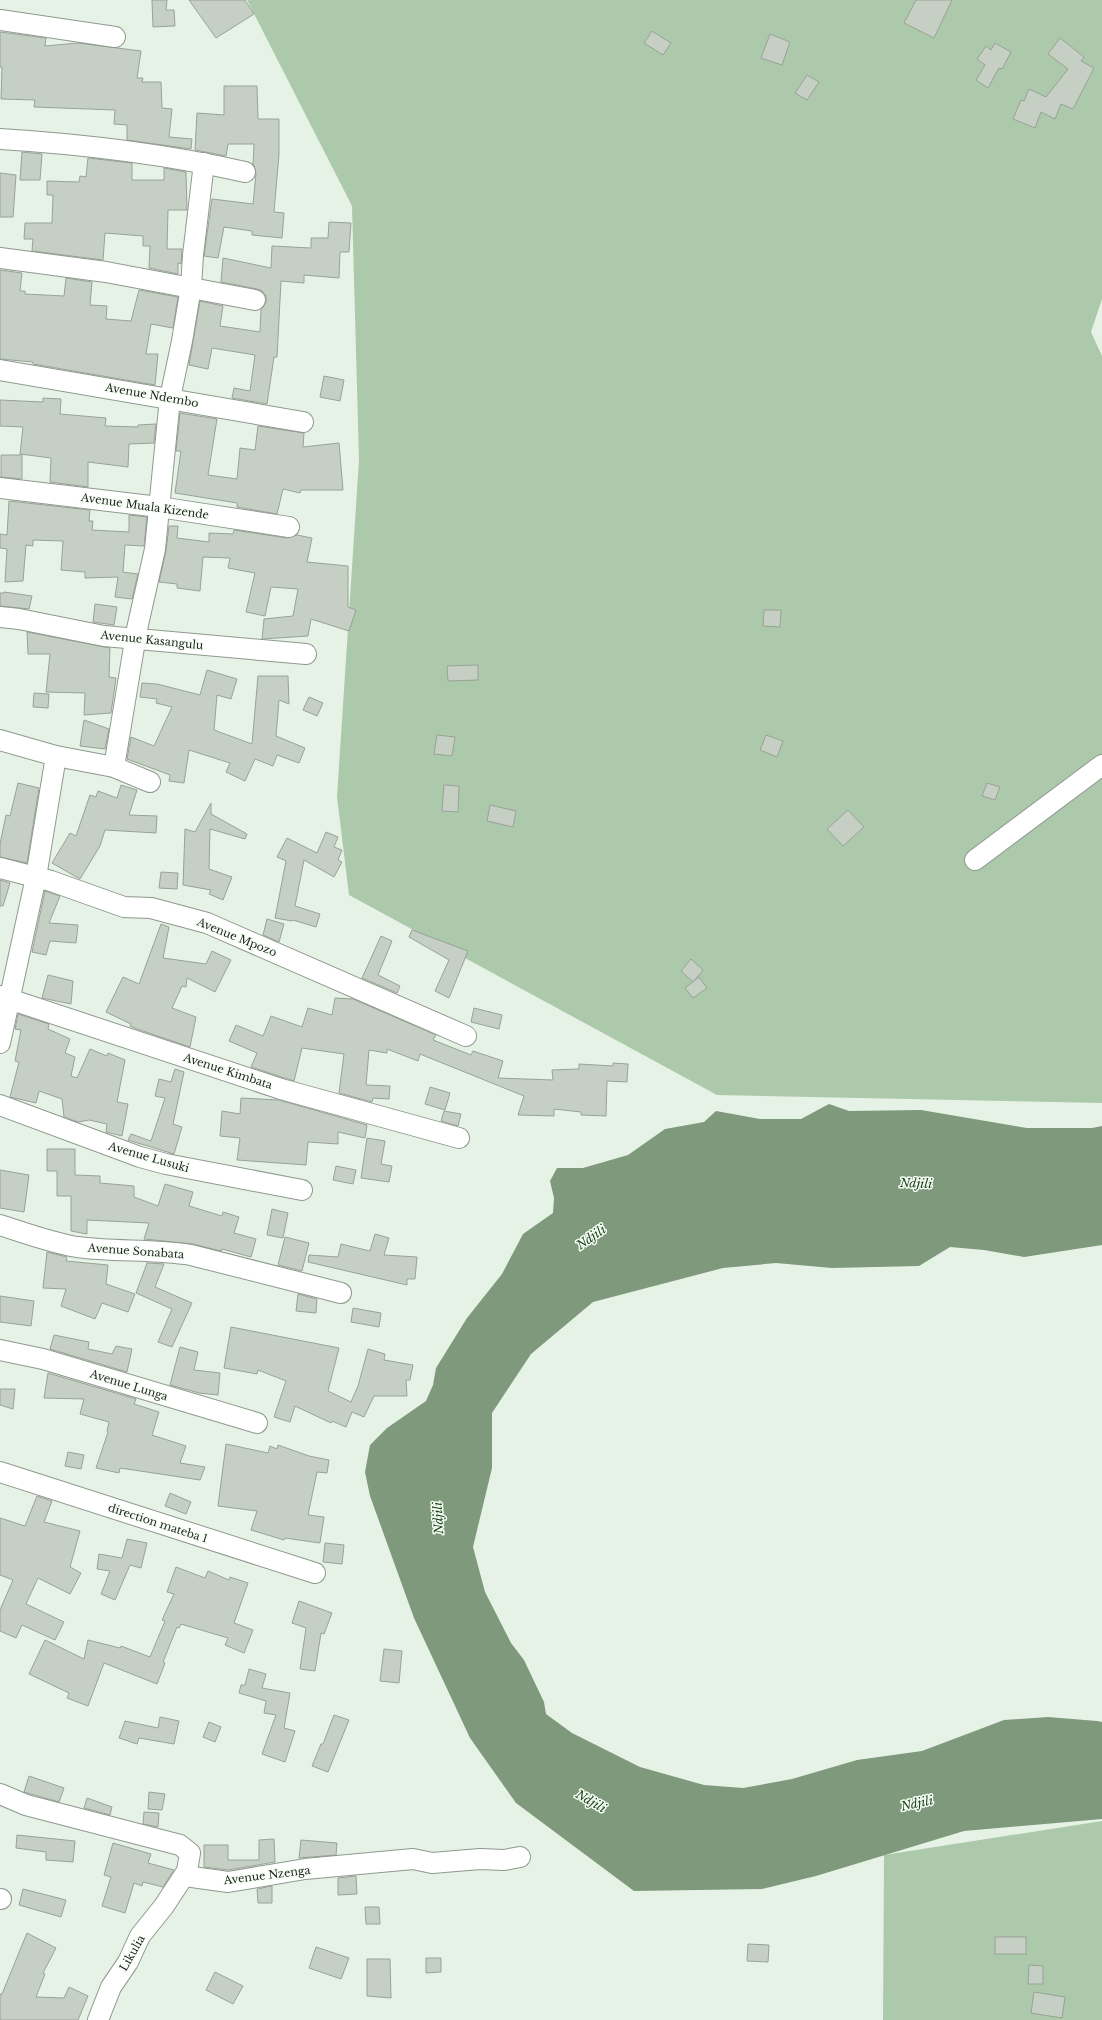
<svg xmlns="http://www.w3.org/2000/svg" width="1102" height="2020" font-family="'Libre Baskerville',serif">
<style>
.green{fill:#adc9ab}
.water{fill:#7e997c}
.building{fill:#c5cfc4;stroke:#98a297}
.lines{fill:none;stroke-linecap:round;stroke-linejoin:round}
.minor-casing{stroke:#8f998e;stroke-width:22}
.minor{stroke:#fff;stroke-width:20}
.labels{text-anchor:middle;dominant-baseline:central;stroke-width:3;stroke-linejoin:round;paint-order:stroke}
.street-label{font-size:11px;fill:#1f231f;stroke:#f6fef5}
.water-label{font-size:12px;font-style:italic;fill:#194218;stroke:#f6fef5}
</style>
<rect width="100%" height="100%" fill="#e7f2e6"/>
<g class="green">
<polygon points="247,0 1102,0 1102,299 1091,332 1102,356 1102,1103 717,1095 349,895 337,797 359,460 352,206"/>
<polygon points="1102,1821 1102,2020 883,2020 884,1855"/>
</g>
<polygon class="water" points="829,1104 849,1111 921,1110 1027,1128 1092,1128 1102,1126 1102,1245 1024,1257 984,1250 950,1247 919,1266 832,1268 776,1263 723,1268 593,1302 531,1354 492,1413 492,1468 473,1547 485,1592 511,1643 524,1660 544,1702 546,1714 572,1733 640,1767 704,1785 743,1788 792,1779 857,1760 922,1751 1004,1720 1048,1717 1097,1721 1102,1722 1102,1819 964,1831 816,1876 762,1889 634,1891 516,1803 470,1738 414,1618 370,1496 365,1472 370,1445 387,1428 426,1401 433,1385 436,1368 467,1318 502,1274 523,1234 553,1213 554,1198 550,1181 557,1168 583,1168 628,1155 665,1129 704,1122 716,1111 760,1119 801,1119"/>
<g class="building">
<polygon points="152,0 167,0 166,10 174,10 175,26 153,27"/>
<polygon points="189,0 245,0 254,14 216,38"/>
<polygon points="916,0 952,0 934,38 904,23"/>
<polygon points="652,31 671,43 663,55 644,43"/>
<polygon points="0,32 46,38 45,46 78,43 141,51 137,78 143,78 142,82 161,82 162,108 172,109 169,137 192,139 191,149 127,140 127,125 114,124 115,110 34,107 35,100 1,99 2,67 0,67"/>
<polygon points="770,34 790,42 782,65 761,58"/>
<polygon points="1060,38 1084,57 1081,61 1094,68 1073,109 1061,104 1055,119 1041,112 1035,128 1013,119 1021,100 1024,101 1029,89 1046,97 1068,69 1048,54"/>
<polygon points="995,43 1011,52 1002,69 999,68 988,88 976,80 985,65 977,59 986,46 991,50"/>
<polygon points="807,75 819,82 807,100 795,93"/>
<polygon points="224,86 257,86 258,119 279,119 279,154 274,212 284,213 282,238 252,235 252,231 224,227 218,258 204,256 212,199 253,204 256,174 253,164 254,144 228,144 226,156 195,150 197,113 224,115"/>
<polygon points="22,152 42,154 40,180 20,180"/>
<polygon points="88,158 132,163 132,180 164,180 164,168 186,172 187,210 168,210 167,249 182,249 181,264 178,263 178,274 149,268 150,246 143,246 143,236 105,233 103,260 32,251 33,239 24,239 25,223 52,223 53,195 47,195 47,181 79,182 80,176 86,177"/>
<polygon points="0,173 16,175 13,217 0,217"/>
<polygon points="329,222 351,223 349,252 340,252 339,278 304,275 304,283 281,281 277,357 274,357 267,404 232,398 234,388 250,391 255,355 212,348 208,369 189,365 200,301 223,306 220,326 260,332 261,309 266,302 266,296 262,291 257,289 221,282 223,258 271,268 272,246 311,248 311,238 328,238"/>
<polygon points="0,270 22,273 20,291 25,291 25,294 64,296 66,278 92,282 90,305 107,306 106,319 131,321 139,290 178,297 173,328 151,324 146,354 158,354 155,385 33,364 33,362 0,359"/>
<polygon points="324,376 344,380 340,401 320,397"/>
<polygon points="43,398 61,399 60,414 106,418 105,426 138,427 138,425 156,424 154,443 129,444 128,467 88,462 88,487 50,482 51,458 20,454 23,427 0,426 0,400 43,402"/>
<polygon points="180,413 217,419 208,475 237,479 240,448 255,450 258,426 304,433 303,447 339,443 343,490 301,490 300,493 283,489 277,514 237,507 237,503 175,493 181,451 176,451"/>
<polygon points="1,455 22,455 22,479 1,477"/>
<polygon points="9,501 90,510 89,521 93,521 92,530 129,532 129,515 147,517 144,546 125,545 123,572 138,574 132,599 115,597 118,577 85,578 85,572 61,570 63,541 33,540 33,546 26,545 23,581 5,582 7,549 0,548 0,534 7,535"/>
<polygon points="169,526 178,526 177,538 209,542 209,533 233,534 234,530 287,538 297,535 312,538 307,562 348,566 348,607 356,610 349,631 311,619 308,636 262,639 264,619 293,616 298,589 271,587 265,616 246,612 255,573 228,568 230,558 203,557 200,591 177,588 177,584 159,582 166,551"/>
<polygon points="4,592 32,596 29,609 0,606 0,593 4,593"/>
<polygon points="95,604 117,607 114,625 93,622"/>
<polygon points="764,610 781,610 780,627 763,626"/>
<polygon points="27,632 110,648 109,677 116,678 111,713 84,715 85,693 46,692 50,654 28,654"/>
<polygon points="478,665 478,680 448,681 447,666"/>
<polygon points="207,670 237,679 231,699 217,695 214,730 252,744 258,676 288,676 289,704 279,700 276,736 305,748 299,763 277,755 273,766 255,759 245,781 226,772 230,763 189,750 184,783 169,781 170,775 127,759 131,737 154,746 172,707 156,703 157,699 140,697 142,683 157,684 200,695"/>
<polygon points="34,693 49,694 48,708 33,707"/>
<polygon points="309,697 323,703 317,716 303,710"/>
<polygon points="84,720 109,729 105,749 80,746"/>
<polygon points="437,735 455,737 452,756 434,754"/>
<polygon points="766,735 783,741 777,757 760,750"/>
<polygon points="18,783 39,788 27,863 0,857 0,844 6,815 10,816"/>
<polygon points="987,783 1000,787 995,800 982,796"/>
<polygon points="121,785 137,790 129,815 157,816 156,833 105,830 100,846 80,879 52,863 70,833 76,836 90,795 96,797 98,791 117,798"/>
<polygon points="444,785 459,786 458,812 442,811"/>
<polygon points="211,803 211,814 247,834 245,839 210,829 209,869 232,877 223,900 209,894 211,890 183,885 185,829 195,832"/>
<polygon points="490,805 516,811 513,827 487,821"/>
<polygon points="848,810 864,827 843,846 827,829"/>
<polygon points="326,832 338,837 334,847 342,850 338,860 342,862 334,877 304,860 295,906 320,914 316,927 293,920 292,921 275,918 286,861 277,857 287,838 317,853"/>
<polygon points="161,872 178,873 177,889 159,888"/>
<polygon points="0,880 10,883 3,906 0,906"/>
<polygon points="45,891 60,896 49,923 78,925 76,943 50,941 46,955 32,952"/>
<polygon points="267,919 284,924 279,942 263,935"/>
<polygon points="161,924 169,927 163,958 206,964 212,951 231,960 215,992 187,978 186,987 182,986 172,1008 196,1017 190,1047 137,1029 130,1026 131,1024 106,1012 123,977 139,984"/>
<polygon points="412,930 468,951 449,998 435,991 449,960 409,937"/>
<polygon points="381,936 392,941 378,975 400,986 397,993 362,978"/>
<polygon points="691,959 703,970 693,982 681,971"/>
<polygon points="48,975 73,981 71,1004 42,998"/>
<polygon points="699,977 707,988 693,998 685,988"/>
<polygon points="335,998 353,999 436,1035 433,1040 471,1055 473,1051 503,1061 498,1078 553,1080 552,1070 579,1069 579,1064 613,1066 613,1063 628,1064 627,1082 607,1081 606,1116 581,1115 581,1112 554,1109 554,1116 518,1115 524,1096 420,1054 418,1061 387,1049 387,1053 369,1050 366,1085 390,1086 389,1099 373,1098 372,1102 339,1093 344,1054 302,1048 294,1081 251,1067 257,1053 229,1041 236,1025 263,1036 271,1016 302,1027 308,1008 332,1015"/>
<polygon points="474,1008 502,1015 499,1029 471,1022"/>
<polygon points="18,1014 49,1024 48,1029 70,1039 65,1053 75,1057 71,1076 77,1078 90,1049 107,1056 108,1053 125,1060 117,1102 128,1104 122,1136 106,1132 107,1124 89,1120 78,1122 64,1117 62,1099 39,1091 36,1103 10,1097 19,1062 15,1061 21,1030 15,1029"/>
<polygon points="175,1069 184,1072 173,1124 182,1127 174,1154 128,1140 131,1134 151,1141 165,1098 155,1096 159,1079 171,1082"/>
<polygon points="430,1087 450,1093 445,1110 425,1104"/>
<polygon points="241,1098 279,1100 367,1125 365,1138 338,1132 338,1144 308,1142 306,1165 237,1160 240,1138 220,1136 222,1111 240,1114"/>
<polygon points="444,1111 461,1114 458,1126 441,1121"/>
<polygon points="367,1138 385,1141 381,1164 392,1166 389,1182 361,1178"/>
<polygon points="47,1149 75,1149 75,1175 100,1176 100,1183 134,1186 134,1197 158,1206 165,1184 193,1192 189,1206 222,1216 223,1212 239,1217 234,1233 256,1239 251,1257 222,1249 221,1251 193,1244 144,1239 149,1223 87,1220 87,1234 71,1231 71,1196 57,1196 57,1171 47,1171"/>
<polygon points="336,1166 356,1170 353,1184 333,1180"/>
<polygon points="0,1170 29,1175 24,1212 0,1208"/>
<polygon points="272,1209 288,1213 283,1238 267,1235"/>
<polygon points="375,1234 389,1238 384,1255 417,1257 415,1279 407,1279 407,1285 308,1262 309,1255 338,1257 341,1244 370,1251"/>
<polygon points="285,1237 309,1243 302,1271 278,1265"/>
<polygon points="47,1252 67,1257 66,1261 108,1265 106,1284 135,1294 128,1312 102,1303 95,1319 61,1306 66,1289 43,1288"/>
<polygon points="147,1263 164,1264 155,1287 192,1303 172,1347 158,1342 172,1309 136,1293"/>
<polygon points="298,1294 317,1299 316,1313 296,1311"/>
<polygon points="0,1296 34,1301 31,1326 0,1322"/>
<polygon points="353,1308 381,1313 379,1327 351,1322"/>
<polygon points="231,1327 339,1348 328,1391 351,1402 358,1386 368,1349 385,1354 384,1360 413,1365 410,1380 406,1380 407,1396 374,1396 364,1417 352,1412 346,1427 332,1421 331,1423 295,1406 290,1422 274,1417 286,1381 258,1370 257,1374 224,1368"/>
<polygon points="54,1335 89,1342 88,1349 112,1354 116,1346 132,1349 127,1372 50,1349"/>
<polygon points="180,1347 198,1352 194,1370 220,1373 218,1395 199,1393 170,1385"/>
<polygon points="48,1373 136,1399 134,1404 159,1412 152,1435 186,1446 180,1463 205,1467 200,1480 120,1468 119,1473 96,1468 108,1432 107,1431 109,1422 80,1414 84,1399 44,1398"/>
<polygon points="0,1389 15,1389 13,1409 0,1405"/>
<polygon points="226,1444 268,1453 270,1446 277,1449 278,1445 309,1456 329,1460 327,1473 317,1472 308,1515 324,1517 320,1543 285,1538 284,1540 251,1530 257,1511 218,1506"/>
<polygon points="68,1452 84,1455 81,1469 65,1466"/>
<polygon points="170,1493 191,1502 186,1514 165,1506"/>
<polygon points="37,1496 52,1501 44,1522 80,1531 70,1567 81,1573 70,1594 38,1578 26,1604 64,1622 55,1640 22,1625 16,1638 0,1631 0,1610 13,1580 0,1575 0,1518 25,1526"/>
<polygon points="127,1539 147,1543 141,1568 130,1565 115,1600 101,1594 110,1571 97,1569 99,1554 122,1558"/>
<polygon points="325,1543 344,1545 342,1564 323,1562"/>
<polygon points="176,1567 205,1578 208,1571 229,1580 230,1577 248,1583 234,1623 253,1630 244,1653 225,1645 228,1638 181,1624 179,1628 177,1627 163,1662 165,1663 157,1684 104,1663 88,1706 67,1698 69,1693 29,1674 45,1640 84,1659 88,1640 120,1648 121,1646 150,1657 165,1621 162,1620 174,1594 167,1592"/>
<polygon points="299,1601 332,1613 324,1634 321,1633 315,1671 300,1669 306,1628 292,1623"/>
<polygon points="384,1649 402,1651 399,1683 380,1681"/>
<polygon points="249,1669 266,1674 262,1688 290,1693 284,1728 295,1731 285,1762 262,1754 276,1715 264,1713 266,1701 239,1693 241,1685 245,1685"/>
<polygon points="334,1715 349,1720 328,1772 312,1766 321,1744 323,1744"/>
<polygon points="160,1717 179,1721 174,1744 139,1738 137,1744 119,1738 125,1721 158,1728"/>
<polygon points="209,1722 221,1727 215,1742 203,1737"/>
<polygon points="29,1776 64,1788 59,1802 24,1792"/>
<polygon points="149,1792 165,1794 162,1810 148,1809"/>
<polygon points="87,1798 112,1807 110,1815 84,1808"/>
<polygon points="144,1812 159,1813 158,1827 143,1824"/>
<polygon points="17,1835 75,1841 73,1862 46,1860 46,1852 16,1848"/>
<polygon points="274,1839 275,1862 228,1870 204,1867 204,1845 228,1845 228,1860 259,1860 259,1840"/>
<polygon points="301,1840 337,1843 336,1855 299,1858"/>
<polygon points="113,1843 151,1854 148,1863 174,1870 163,1887 143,1882 142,1886 134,1883 125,1913 102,1906 111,1877 104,1875"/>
<polygon points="356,1876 357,1894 338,1895 338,1878"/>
<polygon points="272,1886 272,1903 258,1903 257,1889"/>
<polygon points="23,1889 66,1900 61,1917 19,1905"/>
<polygon points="365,1907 379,1907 380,1924 366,1924"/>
<polygon points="27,1933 56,1948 43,1973 45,1974 36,1997 64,1998 69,1987 88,1996 78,2020 0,2020 0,1994 2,1994"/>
<rect x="995" y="1937" width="31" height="17"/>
<polygon points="748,1944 769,1945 768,1962 747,1961"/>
<polygon points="316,1947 349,1958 341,1979 309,1968"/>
<polygon points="426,1958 441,1958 441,1972 426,1973"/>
<polygon points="367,1959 390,1959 391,1998 367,1996"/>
<polygon points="1029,1965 1043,1966 1043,1984 1028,1984"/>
<polygon points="215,1972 243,1986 233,2004 206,1990"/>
<polygon points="1034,1992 1065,1997 1062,2018 1031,2013"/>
</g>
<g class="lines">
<defs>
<g id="minor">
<polyline points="0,20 115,37"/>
<path d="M0 139C82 144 165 154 245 172"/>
<polyline points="0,258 106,272 255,300"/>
<polyline points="0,370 303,422"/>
<polyline points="0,488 159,507 289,527"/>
<polyline points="0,617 19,619 104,636 306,654"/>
<polyline points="0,740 56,756 114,767 150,782"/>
<polyline points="114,767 137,629 155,549 170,398 182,341 191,287 193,255 204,163"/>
<polyline points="975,860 1102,765"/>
<polyline points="0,868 51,881 124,907 151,908 207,923 466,1036"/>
<polyline points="0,996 281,1089 459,1138"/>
<polyline points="0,1043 36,877 56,756"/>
<polyline points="0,1105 140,1157 166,1164 302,1190"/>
<path d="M0 1225C25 1233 52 1243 77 1247 115 1252 154 1249 191 1255L341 1293"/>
<polyline points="0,1350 43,1359 257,1423"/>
<polyline points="0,1472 315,1573"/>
<polyline points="0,1794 26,1805 180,1845 190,1853 187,1871 192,1877 228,1882 305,1869 413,1859 432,1863 480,1859 504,1860 520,1857"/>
<polyline points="0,1899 1,1899"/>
<polyline points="98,2020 111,1987 128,1962 140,1936 164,1906 187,1871"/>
</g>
</defs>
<use href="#minor" class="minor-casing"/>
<use href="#minor" class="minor"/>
</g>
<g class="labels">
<g class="street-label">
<text transform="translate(152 395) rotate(10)">Avenue Ndembo</text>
<text transform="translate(145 506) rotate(8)">Avenue Muala Kizende</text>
<text transform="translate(152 640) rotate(6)">Avenue Kasangulu</text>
<text transform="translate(237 937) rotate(22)">Avenue Mpozo</text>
<text transform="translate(228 1071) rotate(18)">Avenue Kimbata</text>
<text transform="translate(149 1157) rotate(16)">Avenue Lusuki</text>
<text transform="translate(136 1251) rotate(4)">Avenue Sonabata</text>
<text transform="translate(129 1385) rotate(17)">Avenue Lunga</text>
<text transform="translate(158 1523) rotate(18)">direction mateba 1</text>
<text transform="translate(267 1875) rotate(-7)">Avenue Nzenga</text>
<text transform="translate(132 1953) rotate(-60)">Likulia</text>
</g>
<g class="water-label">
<text transform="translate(916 1183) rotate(2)">Ndjili</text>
<text transform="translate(591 1237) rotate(-35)">Ndjili</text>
<text transform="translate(438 1518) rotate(-93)">Ndjili</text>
<text transform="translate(591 1801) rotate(30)">Ndjili</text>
<text transform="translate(917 1803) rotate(-12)">Ndjili</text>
</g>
</g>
</svg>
